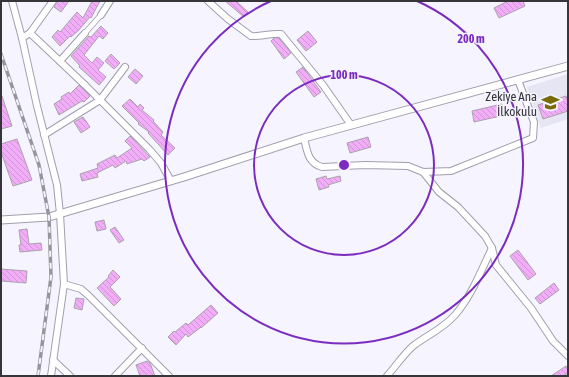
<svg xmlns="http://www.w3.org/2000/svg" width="569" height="377" font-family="'Asap Condensed',sans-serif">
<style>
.built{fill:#e6e5f4}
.building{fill:url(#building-back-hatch);stroke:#aba2ac}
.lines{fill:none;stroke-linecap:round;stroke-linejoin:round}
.pedestrian-casing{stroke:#a09fac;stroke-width:6}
.minor-casing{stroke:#a09fac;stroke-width:8}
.tertiary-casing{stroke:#a09fac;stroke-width:9}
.pedestrian{stroke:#fff;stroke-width:4.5}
.minor{stroke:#fff;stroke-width:6}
.tertiary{stroke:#fff;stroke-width:7}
.rail-casing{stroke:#96959d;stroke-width:3.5}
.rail{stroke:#f5f4ff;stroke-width:2;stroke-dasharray:6;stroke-linecap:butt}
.ring{fill:none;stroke:#7b2cbf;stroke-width:2}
.labels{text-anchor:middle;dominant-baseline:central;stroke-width:3;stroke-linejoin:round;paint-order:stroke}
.poi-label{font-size:13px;fill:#35353a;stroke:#f5f4ff;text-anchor:end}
.centre{fill:#7b2cbf;stroke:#f5f4ff;stroke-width:2}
.ring-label{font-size:12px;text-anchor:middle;font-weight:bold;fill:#7b2cbf;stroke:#f5f4ff;stroke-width:3;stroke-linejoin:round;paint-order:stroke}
</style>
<defs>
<pattern id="building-back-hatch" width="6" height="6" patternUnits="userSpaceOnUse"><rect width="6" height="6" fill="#f1adf8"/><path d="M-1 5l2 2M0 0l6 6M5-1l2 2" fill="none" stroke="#cf95d5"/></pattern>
</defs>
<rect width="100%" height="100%" fill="#f5f4ff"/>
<polygon class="built" points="568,74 568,119 541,128 527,87"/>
<g class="building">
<polygon points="57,1 69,1 61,12 54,7"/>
<polygon points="92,1 100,1 91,18 90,17 78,31 71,37 70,36 60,46 52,37 58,30 60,32 77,12 83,18"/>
<polygon points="225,1 236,1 248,12 244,17"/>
<polygon points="508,1 523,1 525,6 499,18 494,8"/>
<polygon points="101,26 108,33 103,39 99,36 84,55 92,63 97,57 104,63 98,70 106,77 99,85 79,67 80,66 71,56 89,36 91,37"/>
<polygon points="308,31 317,42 306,51 297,40"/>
<polygon points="274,38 279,38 291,53 284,59 271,41"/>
<polygon points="111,54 120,63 114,69 105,61"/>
<polygon points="303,67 321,92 314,97 296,72"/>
<polygon points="135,69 143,76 136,84 128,77"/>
<polygon points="79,85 90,96 84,102 82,101 59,115 54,104 62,99 61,97 69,92 70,94"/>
<polygon points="2,96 12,126 1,129 1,97"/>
<polygon points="566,96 568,102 568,111 543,119 538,105"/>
<polygon points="130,99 138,107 140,104 144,108 142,110 154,120 153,121 163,132 161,135 175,148 168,155 148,133 149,132 138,124 139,123 122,106"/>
<polygon points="502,104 505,115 474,122 472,111"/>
<polygon points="83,117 90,127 81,133 74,122"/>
<polygon points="130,136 150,157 144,161 142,159 127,164 126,161 115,168 113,165 97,173 98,177 82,181 80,174 98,168 97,164 115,155 117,158 132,148 125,141"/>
<polygon points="368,137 371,147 350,153 347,143"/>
<polygon points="17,139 32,180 13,186 1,152 1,144"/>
<polygon points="326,176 327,179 340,176 341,181 328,185 329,187 319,190 316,179"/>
<polygon points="104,220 106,229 97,231 95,222"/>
<polygon points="115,227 124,240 119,243 110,230"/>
<polygon points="27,229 29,244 41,243 42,250 20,252 19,245 21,245 19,230"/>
<polygon points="518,250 536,274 528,280 510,256"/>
<polygon points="1,269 27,271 26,283 1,281"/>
<polygon points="113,270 120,277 110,287 121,299 114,306 97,288 109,277 108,276"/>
<polygon points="554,283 559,290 540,304 535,298"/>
<polygon points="76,298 84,299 82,310 74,308"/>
<polygon points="211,305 218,313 201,328 201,327 188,337 186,334 176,345 168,337 174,331 175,332 186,323 188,325"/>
<polygon points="147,361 150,363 155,376 140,376 136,365"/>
<polygon points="566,366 568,369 568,373 563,376 551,376"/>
</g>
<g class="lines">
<defs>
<polyline id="pedestrian" points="85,33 101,15"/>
<g id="minor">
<polyline points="12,1 22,38 37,106 57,185 60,214 64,284 51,376"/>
<path d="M208 1 228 19 251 36C261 37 270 33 281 34L323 85 351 125"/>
<polyline points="101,15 110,1"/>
<polyline points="30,33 53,1"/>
<polyline points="22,38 30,33 86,86 149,149 161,163 171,181"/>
<polyline points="60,61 85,33"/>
<polyline points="44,135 100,100 125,67"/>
<path d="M304 138C307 151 308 163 322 167L365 165 408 166 423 172 451 171 533 138 534 122 518 80"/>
<polyline points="423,172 439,192 458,207 485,236 492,248 496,265 531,308 553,341 568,356"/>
<polyline points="64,284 81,289 89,296 169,376"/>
<polyline points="53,360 70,376"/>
<polyline points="115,376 142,348"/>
<path d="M387 376C396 366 403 355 413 346 427 335 443 329 455 315 471 297 481 271 492 248"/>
</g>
<polyline id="tertiary" points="1,220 49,217 184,177 304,138 568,66"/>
</defs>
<use href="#pedestrian" class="pedestrian-casing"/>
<use href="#minor" class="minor-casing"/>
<use href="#tertiary" class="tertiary-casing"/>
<use href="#pedestrian" class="pedestrian"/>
<use href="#minor" class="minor"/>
<use href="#tertiary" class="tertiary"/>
<defs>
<polyline id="rail" points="1,54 39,165 49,217 51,277 38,376"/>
</defs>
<use href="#rail" class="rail-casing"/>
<use href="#rail" class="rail"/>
</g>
<g class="ring">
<circle cx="344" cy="165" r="90"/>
<path d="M417 1A179 179 0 1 1 271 1"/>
</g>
<defs>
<symbol id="school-bare" viewBox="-9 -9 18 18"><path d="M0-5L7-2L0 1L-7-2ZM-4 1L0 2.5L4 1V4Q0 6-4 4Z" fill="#786b03" stroke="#f5f4ff" stroke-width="2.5" paint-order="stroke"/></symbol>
</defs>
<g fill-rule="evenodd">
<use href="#school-bare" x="538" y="90" width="25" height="25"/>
</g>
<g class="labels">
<g class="poi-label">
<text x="537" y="96">Zekiye Ana<tspan x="537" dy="15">İlkokulu</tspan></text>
</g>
</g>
<circle cx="344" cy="165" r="6" class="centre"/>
<g class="ring-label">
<text x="471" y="43">200 m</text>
<text x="344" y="79">100 m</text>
</g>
<rect width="569" height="377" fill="none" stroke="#35353a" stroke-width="4"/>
</svg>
